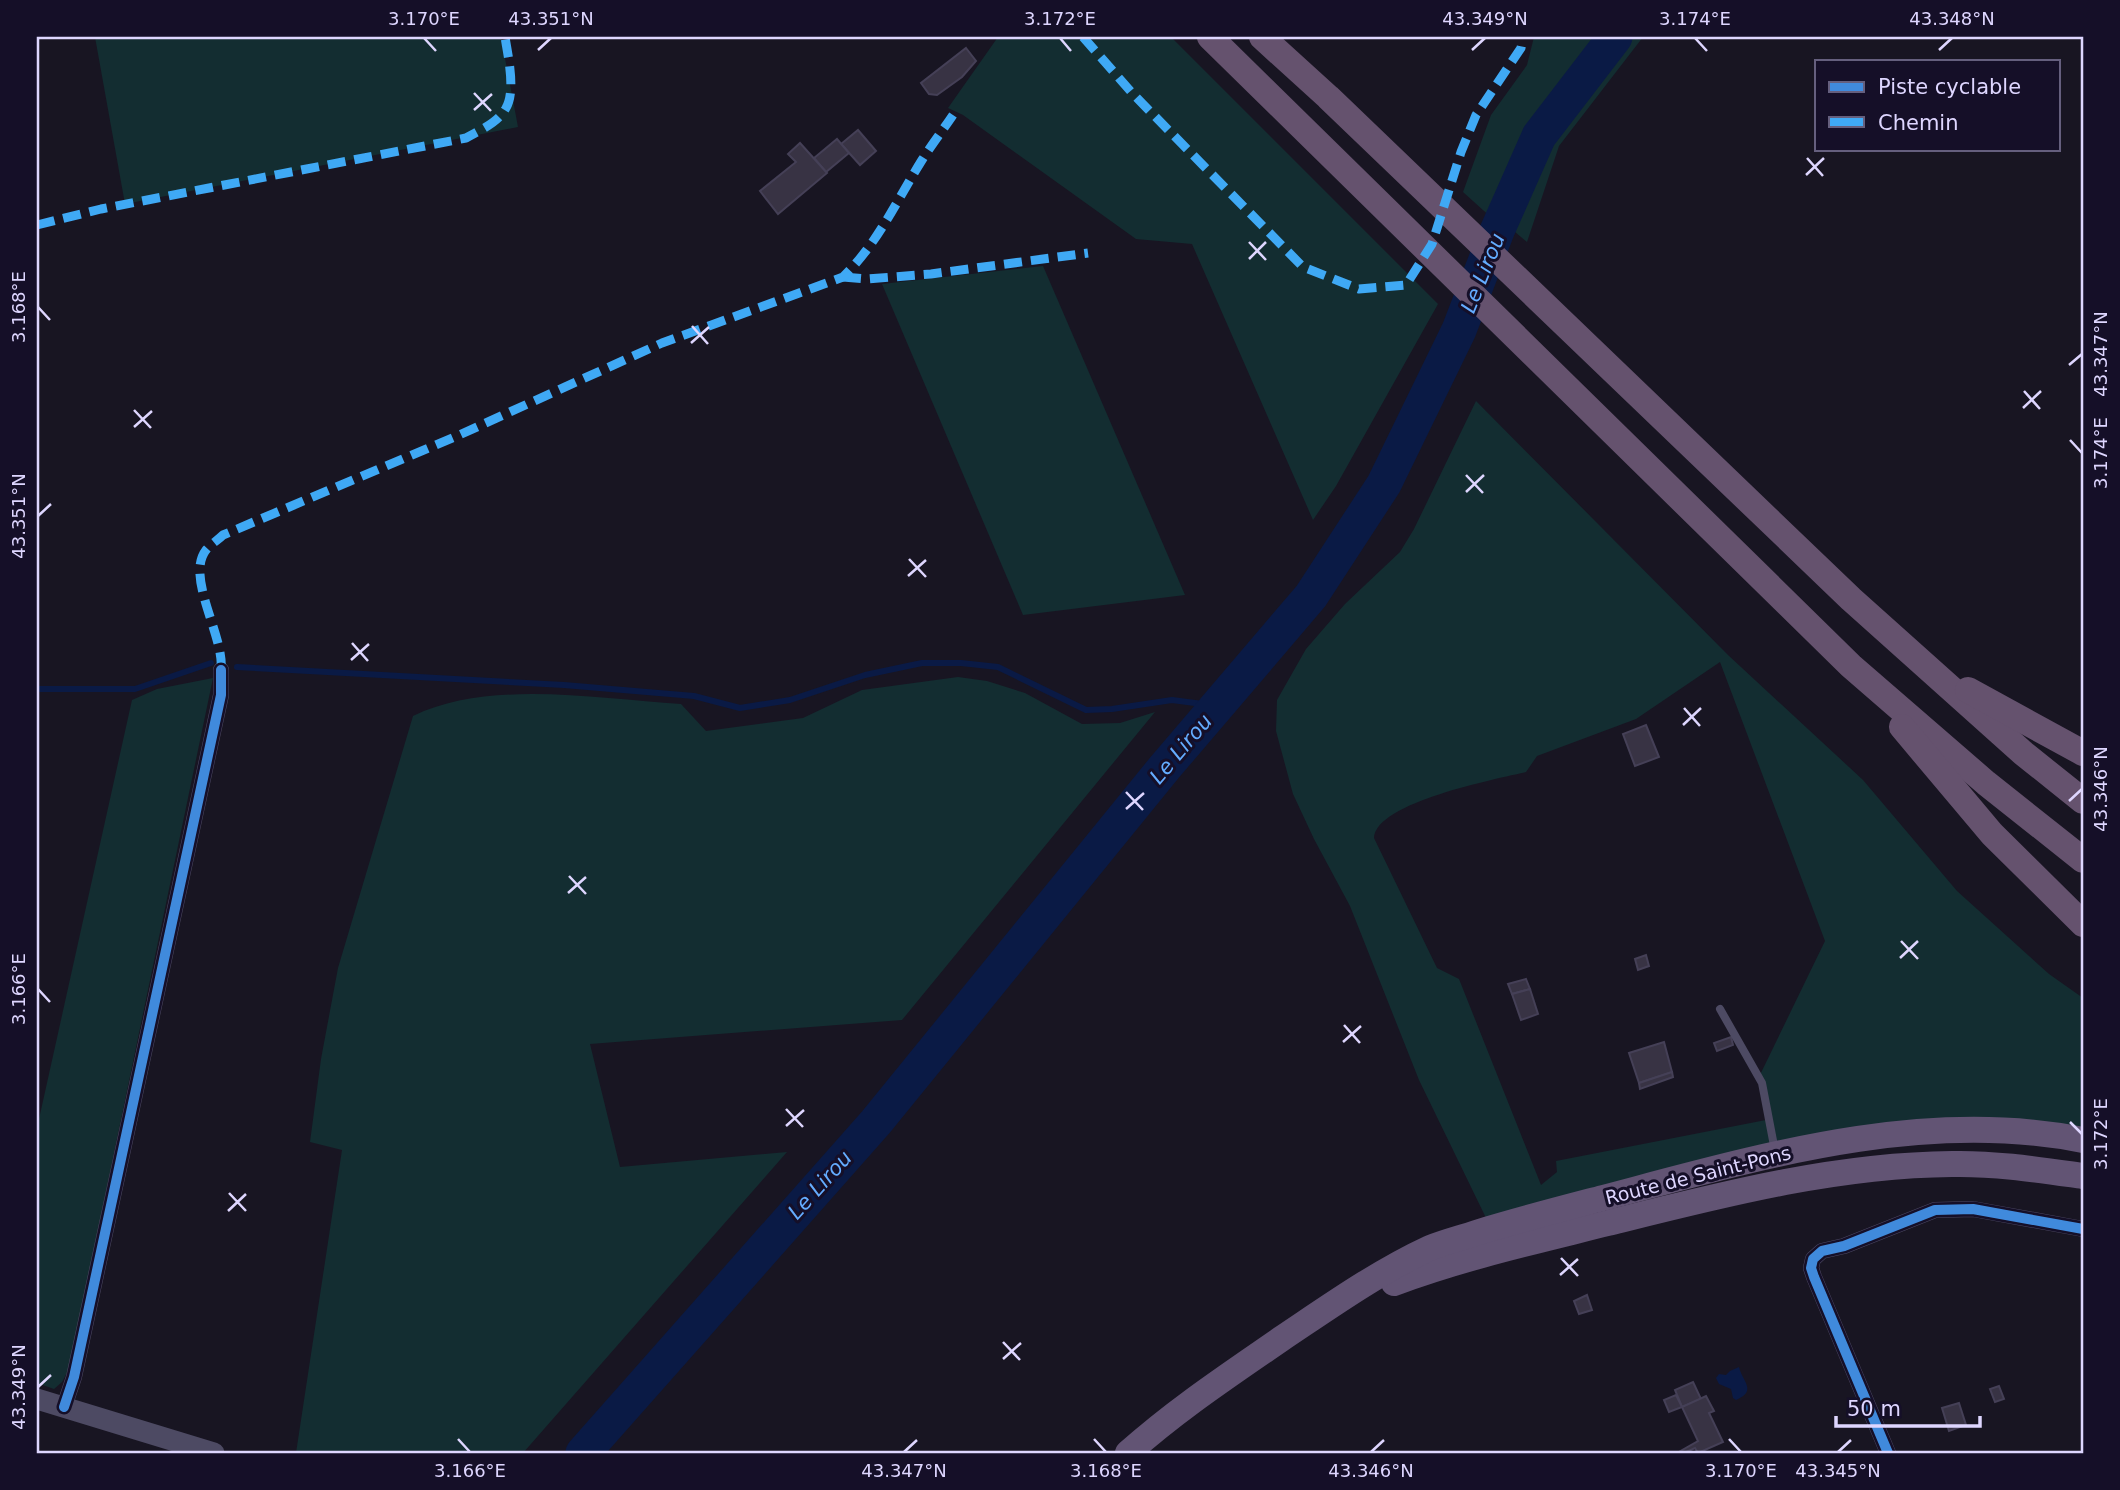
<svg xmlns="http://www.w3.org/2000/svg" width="2120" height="1490" font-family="'DejaVu Sans',sans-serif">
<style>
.green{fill:#132d31;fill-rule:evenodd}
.water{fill:#0a1a45}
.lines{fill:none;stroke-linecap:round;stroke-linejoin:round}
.stream{stroke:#0a1a45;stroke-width:6}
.river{stroke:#0a1a45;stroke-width:35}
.building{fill:#383344;stroke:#454057;stroke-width:2}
.service{stroke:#4d4a63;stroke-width:8}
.minor{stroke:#4d4a63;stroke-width:16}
.tertiary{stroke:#4d4a63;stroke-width:21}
.primary{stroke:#625474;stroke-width:26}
.trunk{stroke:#65526e;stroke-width:26}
.quiet{stroke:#3fa9f5;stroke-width:9;stroke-dasharray:18 9;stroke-linecap:butt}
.cycleway-casing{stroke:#150f28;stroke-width:15}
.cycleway{stroke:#408adc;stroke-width:10}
.ticks{fill:none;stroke:#ded6ff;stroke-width:2.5}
.labels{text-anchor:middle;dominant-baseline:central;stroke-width:6;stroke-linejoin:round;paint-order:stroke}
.street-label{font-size:19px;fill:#ded6ff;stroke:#150f28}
.water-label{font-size:21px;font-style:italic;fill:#64acff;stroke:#150f28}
.neatline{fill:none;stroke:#ded6ff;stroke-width:2.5}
.ticks-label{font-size:18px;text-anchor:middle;fill:#ded6ff}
</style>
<rect width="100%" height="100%" fill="#181522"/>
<g class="green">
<polygon points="95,37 501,37 518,127 125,204"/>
<polygon points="998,37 1171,37 1438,304 1336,486 1313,520 1192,244 1136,239 963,115 948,108"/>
<polygon points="1534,37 1603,37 1535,131 1494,220 1463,192 1491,115 1527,65"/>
<polygon points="1624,37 1643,37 1559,146 1527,242 1508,226 1547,136"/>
<polygon points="1043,266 1185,595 1023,615 882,284"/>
<path d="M1476 401 1728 655 1863 780 1957 891 2049 974 2083 998V1134L1996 1124 1487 1220 1419 1080 1350 906 1314 839 1293 794 1276 731 1277 700 1306 649 1345 604 1400 552 1414 529ZM1720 662 1825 941 1758 1079 1771 1119 1556 1161 1557 1172 1541 1185 1459 979 1437 968 1374 838C1376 802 1497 779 1526 772L1537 756 1636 719Z"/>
<path d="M958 677 987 681 1025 693 1082 724 1120 723 1155 712 902 1020 590 1044 620 1167 787 1152 523 1453H296L342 1150 310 1142 321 1059 338 968 413 716C489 679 598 699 681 704L706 731 803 718 862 690Z"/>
<polygon points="213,678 69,1369 62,1382 54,1389 37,1383 37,1128 132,700 157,689"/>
</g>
<path class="water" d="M1739 1367C1742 1381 1758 1391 1736 1400L1733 1398 1731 1389 1719 1384 1716 1378 1719 1374 1726 1375 1730 1371Z"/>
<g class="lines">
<g class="stream">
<polyline points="237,667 564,685 694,696 740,708 790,700 865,675 922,663 961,663 998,667 1086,710 1112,709 1172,700 1218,706"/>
<polyline points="37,689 135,689 211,663"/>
</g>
<polyline class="river" points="583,1453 876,1122 1165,767 1311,596 1384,484 1459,330 1497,231 1539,136 1615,37"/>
</g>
<g class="building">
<polygon points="966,48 976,61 962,77 937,95 929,94 921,83"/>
<polygon points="858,130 876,151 860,165 841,144"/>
<polygon points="837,139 849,153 826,172 814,158"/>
<polygon points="800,143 827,173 778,214 760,191 796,162 788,154"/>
<polygon points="1646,725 1659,757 1635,766 1623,734"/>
<polygon points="1646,955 1649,966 1638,970 1635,959"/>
<polygon points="1526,979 1530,989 1512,994 1508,984"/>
<polygon points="1530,989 1538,1014 1521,1020 1512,994"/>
<polygon points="1731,1037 1733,1045 1717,1051 1714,1043"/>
<polygon points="1664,1042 1672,1072 1639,1083 1629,1053"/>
<polygon points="1672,1072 1673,1077 1640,1089 1639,1083"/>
<polygon points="1587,1295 1592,1310 1579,1314 1574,1301"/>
<polygon points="1693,1382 1701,1399 1682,1407 1675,1390"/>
<polygon points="1999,1386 2004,1399 1995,1402 1990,1389"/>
<polygon points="1676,1395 1682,1407 1669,1412 1664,1400"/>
<polygon points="1706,1396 1714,1411 1709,1413 1723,1442 1698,1453 1695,1448 1684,1453 1677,1453 1698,1441 1682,1407"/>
<polygon points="1959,1403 1966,1425 1949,1431 1942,1408"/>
</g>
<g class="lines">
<polyline class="service" points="1720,1009 1762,1083 1775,1151"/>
<g class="minor">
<polyline points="64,1407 74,1377 221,695 221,670"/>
<polyline points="1888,1453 1814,1277 1811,1268 1813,1259 1822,1251 1844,1246 1935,1210 1973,1209 2083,1229"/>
</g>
<polyline class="tertiary" points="37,1399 214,1453"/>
<g class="primary">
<path d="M1394 1283C1464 1257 1536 1241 1608 1223 1720 1195 1835 1165 1952 1164 1995 1163 2040 1170 2083 1176"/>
<path d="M1128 1453C1176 1410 1229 1375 1281 1339 1329 1307 1378 1272 1430 1248 1445 1242 1461 1238 1476 1233 1518 1220 1561 1209 1603 1198 1759 1157 1922 1108 2083 1140"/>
</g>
<g class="trunk">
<polyline points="1210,37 1851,666 1986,783 2083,860"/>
<polyline points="1262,37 1328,97 1851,599 2023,753 2083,801"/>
<polyline points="1968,690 2083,753"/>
<polyline points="1902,727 1992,834 2083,924"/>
</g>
<g class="quiet">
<polyline points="1083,37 1133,94 1303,267 1359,289 1406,285 1432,244 1461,152 1476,115 1521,48 1523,37"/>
<path d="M37 225 101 209 466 138C480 130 498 123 506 108 516 91 508 56 505 37"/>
<polyline points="843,277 867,279 931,274 1088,253"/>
<path d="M221 670C225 637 185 577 206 550 211 544 218 540 223 535L457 436 662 343 843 277C878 243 897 200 922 160 932 144 943 130 953 115"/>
</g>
<defs>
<g id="cycleway">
<polyline points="64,1407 74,1377 221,695 221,670"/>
<polyline points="1888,1453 1814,1277 1811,1268 1813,1259 1822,1251 1844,1246 1935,1210 1973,1209 2083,1229"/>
</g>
</defs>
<use href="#cycleway" class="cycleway-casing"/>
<use href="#cycleway" class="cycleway"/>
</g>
<path class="ticks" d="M424 38 436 51M1060 38 1071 51M1695 38 1707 51M538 50 551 38M1472 50 1485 38M1939 50 1952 38M474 93 491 111M474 110 492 94M1807 158 1823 176M1806 175 1824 158M1249 242 1266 260M1249 259 1266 242M38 307 50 320M692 326 708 344M691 343 709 327M2069 365 2082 354M2024 391 2040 409M2023 408 2041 391M134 410 151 428M134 427 152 411M2070 440 2082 453M1466 475 1483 493M1466 492 1484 475M38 516 51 504M909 559 926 577M908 576 926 560M352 643 368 661M351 660 369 644M1684 708 1700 726M1683 725 1701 708M1126 792 1143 810M2069 801 2082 789M1126 809 1144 793M569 876 586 894M568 893 586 877M1901 941 1918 959M1900 958 1918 941M38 989 50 1002M1344 1025 1360 1043M1343 1042 1361 1026M786 1109 803 1127M2070 1122 2082 1134M786 1126 804 1110M229 1193 246 1211M228 1211 246 1194M1561 1258 1578 1276M1560 1275 1578 1259M1003 1342 1020 1360M1003 1359 1021 1343M38 1387 51 1375M458 1439 470 1452M1094 1439 1106 1452M1729 1439 1741 1452M904 1452 917 1440M1371 1452 1384 1440M1838 1452 1851 1440"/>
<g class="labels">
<g class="street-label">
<text transform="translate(1698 1175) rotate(-14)">Route de Saint-Pons</text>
</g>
<g class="water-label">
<text transform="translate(1483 273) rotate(-68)">Le Lirou</text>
<text transform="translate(1181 749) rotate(-50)">Le Lirou</text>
<text transform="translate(820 1185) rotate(-48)">Le Lirou</text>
</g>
</g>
<rect width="2120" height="1490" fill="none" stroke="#150f28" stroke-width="77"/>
<rect x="1815" y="60" width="245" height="91" fill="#150f28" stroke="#655f7e" stroke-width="2"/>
<rect x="1829" y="82" width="35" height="10" fill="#408adc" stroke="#655f7e" stroke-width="2"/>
<text x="1878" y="94" font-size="21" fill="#ded6ff">Piste cyclable</text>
<rect x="1829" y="117" width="35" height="10" fill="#3fa9f5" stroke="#655f7e" stroke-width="2"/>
<text x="1878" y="130" font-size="21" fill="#ded6ff">Chemin</text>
<path d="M1836 1416v10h144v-10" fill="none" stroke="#ded6ff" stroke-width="3.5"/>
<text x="1847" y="1416" font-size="21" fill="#ded6ff" stroke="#150f28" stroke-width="5" paint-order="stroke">50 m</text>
<rect x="38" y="38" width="2044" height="1414" class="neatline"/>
<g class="ticks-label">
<text x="424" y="25">3.170°E</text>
<text x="551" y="25">43.351°N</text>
<text x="1060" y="25">3.172°E</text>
<text x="1485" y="25">43.349°N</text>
<text x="1695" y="25">3.174°E</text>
<text x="1952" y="25">43.348°N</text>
<text transform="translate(19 307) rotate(-90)" y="6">3.168°E</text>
<text transform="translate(2101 354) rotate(-90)" y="6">43.347°N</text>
<text transform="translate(2101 453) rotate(-90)" y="6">3.174°E</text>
<text transform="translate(19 516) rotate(-90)" y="6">43.351°N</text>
<text transform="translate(2101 789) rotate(-90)" y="6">43.346°N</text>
<text transform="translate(19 989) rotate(-90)" y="6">3.166°E</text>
<text transform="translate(2101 1134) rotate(-90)" y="6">3.172°E</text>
<text transform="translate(19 1387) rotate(-90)" y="6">43.349°N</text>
<text x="470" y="1477">3.166°E</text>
<text x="904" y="1477">43.347°N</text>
<text x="1106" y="1477">3.168°E</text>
<text x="1371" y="1477">43.346°N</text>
<text x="1741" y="1477">3.170°E</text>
<text x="1838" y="1477">43.345°N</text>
</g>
</svg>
